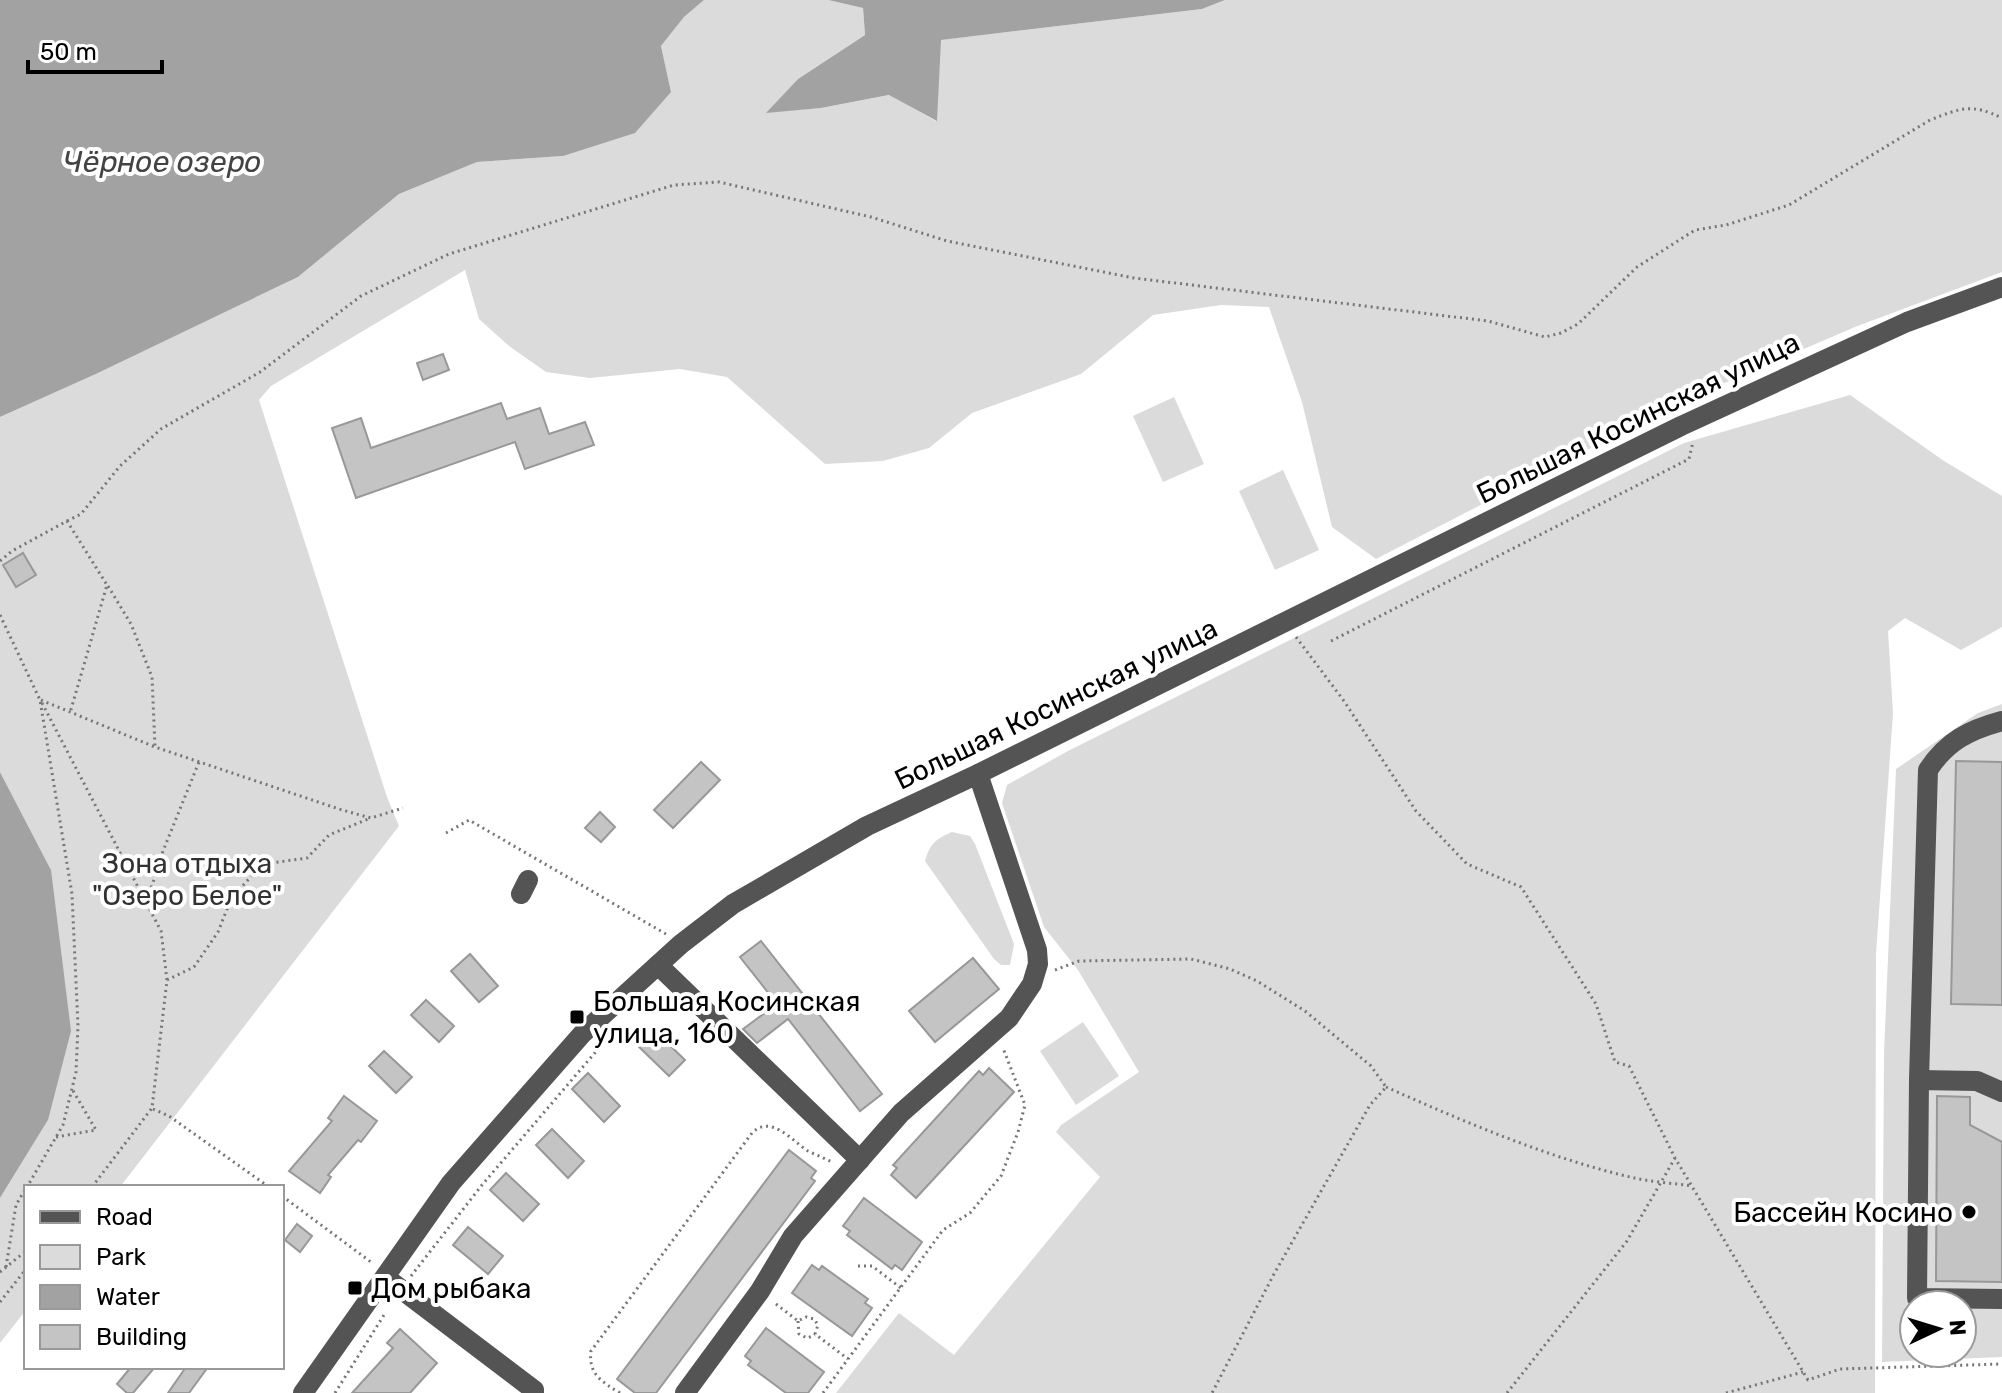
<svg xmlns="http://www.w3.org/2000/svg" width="2002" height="1393" font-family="Rubik,sans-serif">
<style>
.green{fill:#dbdbdb;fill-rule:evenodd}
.water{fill:#a2a2a2}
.building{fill:#c4c4c4;stroke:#989898;stroke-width:2}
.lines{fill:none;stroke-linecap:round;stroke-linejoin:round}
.path{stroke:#767676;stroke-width:3;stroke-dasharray:2 4;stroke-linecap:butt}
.minor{stroke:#545454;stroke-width:20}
.poi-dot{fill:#000;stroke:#fff;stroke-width:3}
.labels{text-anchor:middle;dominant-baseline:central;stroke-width:8;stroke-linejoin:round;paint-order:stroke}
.street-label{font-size:28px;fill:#000;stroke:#fff}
.park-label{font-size:28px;fill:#323232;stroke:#fff}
.poi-label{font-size:28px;fill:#000;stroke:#fff;text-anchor:start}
.water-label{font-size:30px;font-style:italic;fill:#434343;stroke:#fff}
</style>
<rect width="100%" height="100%" fill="#fff"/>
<g class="green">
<polygon points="704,0 828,0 863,8 865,35 798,79 768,112 821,108 890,95 936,121 940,40 1202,9 1225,0 2002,0 2002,272 1855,327 1676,404 1376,559 1332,527 1302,402 1269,307 1221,305 1153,315 1081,374 972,413 929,448 883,461 825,464 727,377 680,369 590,378 546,372 509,346 479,319 465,270 271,386 259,400 387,797 399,826 120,1187 26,1187 26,1310 0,1343 0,1198 48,1120 51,870 0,772 0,417 98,373 298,277 399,194 477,162 563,156 671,92 661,46 684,17"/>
<polygon points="1850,395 1944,461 2002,496 2002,627 1961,650 1905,618 1888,631 1893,713 1876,954 1875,1393 836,1393 899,1313 954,1355 1100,1177 1056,1132 1061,1125 1139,1072 1078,970 1044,927 1002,803 1007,785 1068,751 1684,443"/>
<polygon points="1174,397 1204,464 1163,482 1133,416"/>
<polygon points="1283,470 1319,550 1275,570 1239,491"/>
<path d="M2002 704V1357L1882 1362 1884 1053 1896 769 1978 713ZM1914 1305H1962V1353H1914Z"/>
<path d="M952 832 970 836 975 844 1014 944 1010 965H1001L994 959 925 861C930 843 936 839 952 832Z"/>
<polygon points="1083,1022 1119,1076 1076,1105 1040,1051"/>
</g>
<g class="water">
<polygon points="0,0 704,0 684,17 661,46 671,92 635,133 563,156 477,162 399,194 298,277 98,373 0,417"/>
<polygon points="828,0 1225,0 1202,9 941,40 937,121 889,95 821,108 766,113 798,79 865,35 863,8"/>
<polygon points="0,772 51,870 71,1031 48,1120 0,1198"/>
</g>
<g class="building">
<polygon points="443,354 449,370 423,380 417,363"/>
<polygon points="501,403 507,419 540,408 549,434 585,422 594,445 525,469 515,442 356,498 332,428 361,418 371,448"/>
<polygon points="23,553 36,575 16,587 3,565"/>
<polygon points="1956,761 2002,762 2002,1005 1951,1004"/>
<polygon points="701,762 720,780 673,828 654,810"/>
<polygon points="600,812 615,827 601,842 585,828"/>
<polygon points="761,941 882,1094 860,1111 788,1019 757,1043 743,1029 777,1004 740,957"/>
<polygon points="470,954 498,986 479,1002 451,971"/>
<polygon points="973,958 999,989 935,1042 909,1011"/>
<polygon points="426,1000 454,1026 439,1042 411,1015"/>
<polygon points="652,1028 685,1060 669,1076 636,1044"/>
<polygon points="384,1051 412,1077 396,1093 369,1066"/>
<polygon points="989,1068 1014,1092 916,1198 891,1175 897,1168 893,1165 979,1071 983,1075"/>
<polygon points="588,1073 620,1106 604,1122 572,1089"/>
<polygon points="344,1096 377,1121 361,1142 358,1140 328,1175 331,1177 320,1193 289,1171 332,1121 328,1118"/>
<polygon points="1937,1096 1970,1097 1970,1125 2002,1142 2002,1282 1936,1281"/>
<polygon points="552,1129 584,1161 568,1178 536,1145"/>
<polygon points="789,1150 816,1171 811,1178 815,1181 656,1393 635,1393 617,1379"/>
<polygon points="506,1173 539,1204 523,1221 490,1190"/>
<polygon points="864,1198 922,1242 902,1270 895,1265 892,1269 847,1235 850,1231 843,1226"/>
<polygon points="297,1224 312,1236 300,1252 285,1240"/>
<polygon points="468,1227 503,1256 488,1274 453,1245"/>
<polygon points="812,1265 819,1270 822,1266 868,1299 865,1303 872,1308 852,1336 792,1293"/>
<polygon points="766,1328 824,1372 808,1393 786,1393 748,1365 751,1361 745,1356"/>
<polygon points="400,1329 437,1363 410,1393 352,1393 393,1348 387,1343"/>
<polygon points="131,1367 155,1367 133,1393 127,1393 117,1384"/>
<polygon points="186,1367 208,1367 189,1393 168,1393"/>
</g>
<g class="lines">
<g class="path">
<path d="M67 521 81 514 120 466 161 429 260 372 361 296 449 254 674 185 719 182 871 217 947 241 1134 278 1488 321 1545 337 1561 333 1578 324 1637 267 1695 230 1726 225 1789 205 1930 120C1961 108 1971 103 2002 118"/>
<polyline points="0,561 12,551 67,521 107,585 70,713"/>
<polyline points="108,586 131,624 152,677 155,747"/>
<polyline points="0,615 40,700 72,894 78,1026 76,1072 63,1125 27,1187"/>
<polyline points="1296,637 1344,701 1416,811 1467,864 1521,887 1596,1004 1615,1062 1629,1066 1675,1158 1808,1380 1840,1369 2002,1364"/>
<polyline points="1331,641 1689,459 1693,442"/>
<polyline points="41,700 155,747 342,810 371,818 403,808"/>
<polyline points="42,703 150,910"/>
<polyline points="446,833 469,820 666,934"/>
<polyline points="1055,970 1079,961 1191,959 1230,969 1257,981 1305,1011 1371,1066 1386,1087 1370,1105 1274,1274 1212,1393"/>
<polyline points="167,980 161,931 150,910 149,895 163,851 199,762"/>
<path d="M1386 1087C1465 1122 1546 1157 1630 1177 1650 1182 1672 1183 1692 1186"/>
<polyline points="153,1109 169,1116 269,1187"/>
<polyline points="56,1137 96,1130 72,1089"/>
<polyline points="92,1187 152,1108 167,980 194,967 218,932 231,899 255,872 271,863 307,858 329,835 371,818"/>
<polyline points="282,1196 371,1262"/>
<polyline points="858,1266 872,1266 901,1288"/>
<polyline points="6,1267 16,1205 26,1188"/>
<polyline points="0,1272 26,1251"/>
<polyline points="411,1276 482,1185 605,1041"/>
<polyline points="0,1302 26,1269"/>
<polyline points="776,1304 798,1321 806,1317 814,1319 818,1325 815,1334 848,1359"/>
<polyline points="798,1321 799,1334 807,1338 815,1335"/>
<polyline points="335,1393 384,1315"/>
<path d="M620 1393C602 1382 588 1374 591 1351L752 1133C771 1114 791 1140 808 1151 816 1155 824 1158 832 1162"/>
<polyline points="823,1393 943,1230 970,1213 1001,1176 1018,1132 1025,1105 1003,1048"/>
<polyline points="1507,1393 1627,1241 1675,1158"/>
<polyline points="1726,1393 1803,1372"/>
</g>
<g class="minor">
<polyline points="521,894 528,880"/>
<polyline points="658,965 860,1160"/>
<path d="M1919 1080 1928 770C1947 741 1969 730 2002 721"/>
<polyline points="2002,1092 1977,1081 1919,1080 1917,1298 2002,1299"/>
<polyline points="385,1277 534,1390 534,1393"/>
<polyline points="303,1393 451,1183 583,1033 681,944 733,904 867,826 978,774 1681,426 1907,322 2002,287"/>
<polyline points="685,1393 760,1291 793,1236 901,1113 1009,1018 1032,984 1038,964 1037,950 978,774"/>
</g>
</g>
<g class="poi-dot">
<rect x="569" y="1009" width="16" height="16" rx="4"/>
<circle cx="1969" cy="1212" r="8"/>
<rect x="347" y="1280" width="16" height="16" rx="4"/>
</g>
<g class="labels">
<g class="street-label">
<text transform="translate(1638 418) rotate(-26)">Большая Косинская улица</text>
<text transform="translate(1056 704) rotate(-26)">Большая Косинская улица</text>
</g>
<g class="park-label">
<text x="187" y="863">Зона отдыха<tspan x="187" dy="32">"Озеро Белое"</tspan></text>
</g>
<g class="poi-label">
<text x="593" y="1001">Большая Косинская<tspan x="593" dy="32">улица, 160</tspan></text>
<text x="1953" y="1212" text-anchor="end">Бассейн Косино</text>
<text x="371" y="1288">Дом рыбака</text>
</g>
<g class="water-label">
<text x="162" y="162">Чёрное озеро</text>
</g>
</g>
<rect x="24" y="1185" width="260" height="184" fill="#ffffff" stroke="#999999" stroke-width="2"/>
<rect x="40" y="1211" width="40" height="12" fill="#545454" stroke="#999999" stroke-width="2"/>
<text x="96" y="1225" font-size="24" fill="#000000">Road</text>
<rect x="40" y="1245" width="40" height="24" fill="#dbdbdb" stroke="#999999" stroke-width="2"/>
<text x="96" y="1265" font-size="24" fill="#000000">Park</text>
<rect x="40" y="1285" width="40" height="24" fill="#a2a2a2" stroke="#999999" stroke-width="2"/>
<text x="96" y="1305" font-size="24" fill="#000000">Water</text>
<rect x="40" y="1325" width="40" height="24" fill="#c4c4c4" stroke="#999999" stroke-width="2"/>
<text x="96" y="1345" font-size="24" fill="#000000">Building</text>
<g transform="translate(1938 1329) rotate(86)"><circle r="38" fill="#ffffff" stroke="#999999" stroke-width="2"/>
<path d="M0-6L14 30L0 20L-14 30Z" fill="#000000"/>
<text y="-12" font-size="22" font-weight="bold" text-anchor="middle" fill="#000000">N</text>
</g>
<path d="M28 60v12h134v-12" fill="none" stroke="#000000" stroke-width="4"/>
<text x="40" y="60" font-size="24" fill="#000000" stroke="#ffffff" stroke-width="6" paint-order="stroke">50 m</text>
</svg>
